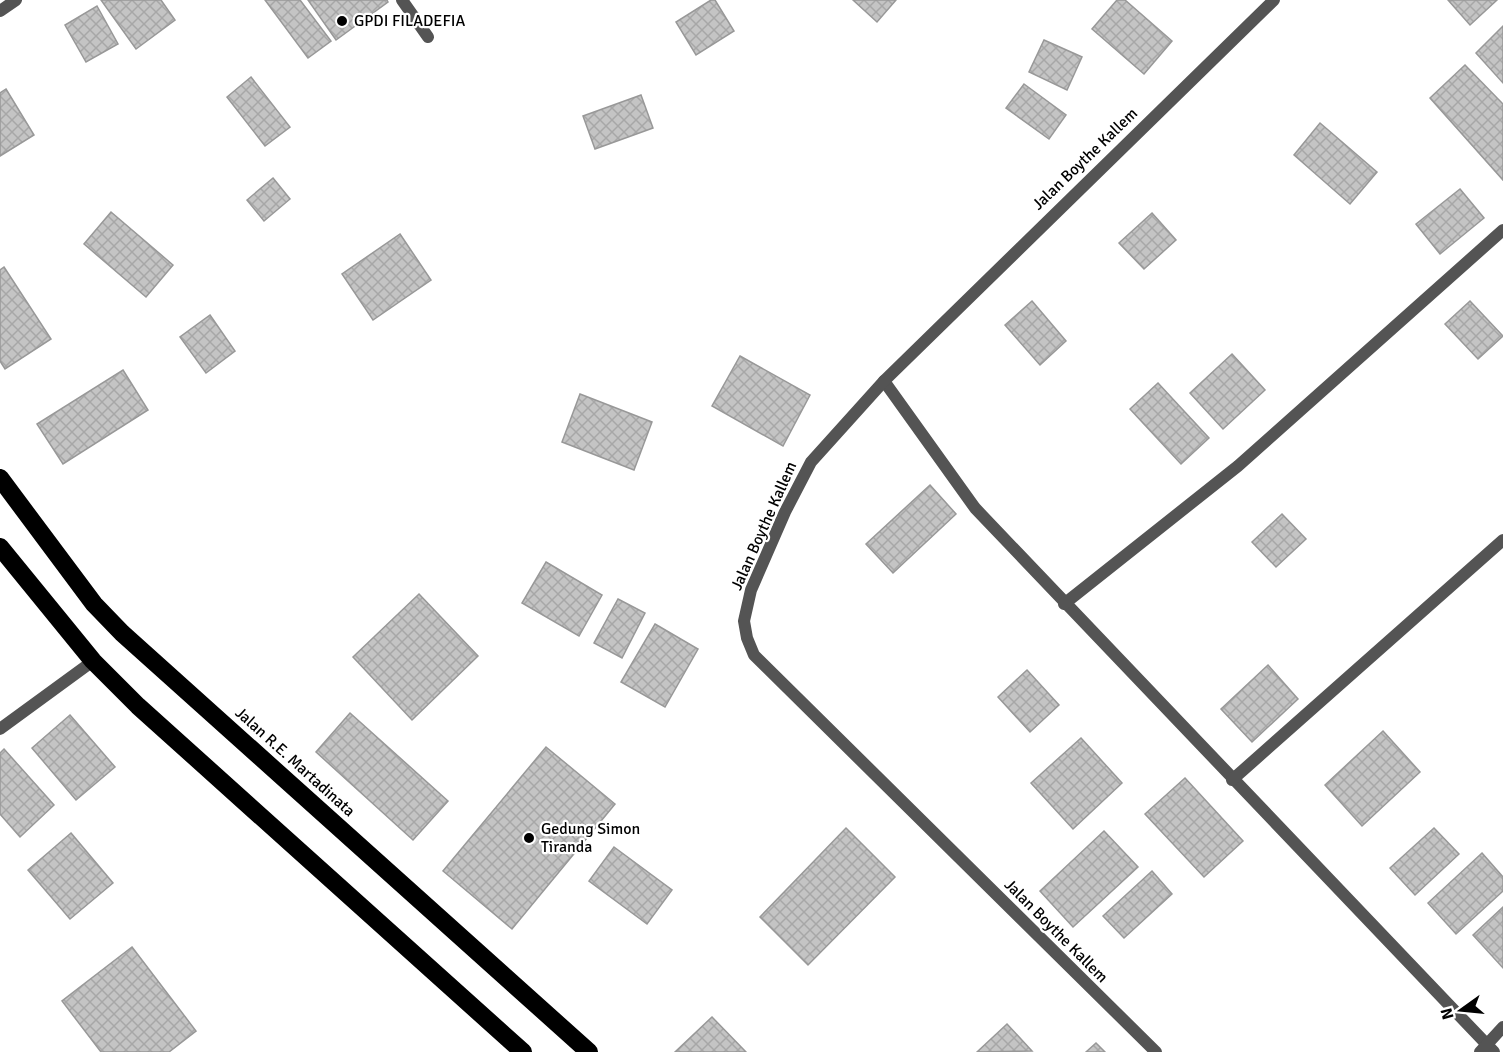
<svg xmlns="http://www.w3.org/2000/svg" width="1503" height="1052" font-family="Signika,sans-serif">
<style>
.building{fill:url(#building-cross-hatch);stroke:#989898;stroke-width:1.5}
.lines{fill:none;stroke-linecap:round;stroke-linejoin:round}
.street{stroke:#545454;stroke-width:12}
.highway{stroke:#000;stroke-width:18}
.poi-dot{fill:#000;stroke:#fff;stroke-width:2}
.labels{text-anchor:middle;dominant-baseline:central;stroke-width:4.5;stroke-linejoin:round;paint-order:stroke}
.poi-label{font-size:16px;fill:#000;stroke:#fff;text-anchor:start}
.street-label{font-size:16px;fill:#000;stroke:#fff}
</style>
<defs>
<pattern id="building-cross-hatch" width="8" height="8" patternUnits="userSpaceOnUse" patternTransform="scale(1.5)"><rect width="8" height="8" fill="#c4c4c4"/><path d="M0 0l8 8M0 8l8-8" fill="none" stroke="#a7a7a7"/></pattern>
</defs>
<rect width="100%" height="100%" fill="#fff"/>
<g class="building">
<polygon points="101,0 161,0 175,20 136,49"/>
<polygon points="265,0 300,0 331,41 308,58"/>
<polygon points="308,0 387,0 388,2 336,40"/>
<polygon points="711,0 715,0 734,31 696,55 676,22"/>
<polygon points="853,0 896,0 877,22"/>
<polygon points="1117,0 1125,0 1172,41 1144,74 1092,29"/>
<polygon points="1448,0 1497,0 1470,25"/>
<polygon points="97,6 118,44 86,62 65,25"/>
<polygon points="1503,26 1503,83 1476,53"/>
<polygon points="1044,40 1082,57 1067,90 1029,72"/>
<polygon points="1465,65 1503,104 1503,180 1430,98"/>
<polygon points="251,77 290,127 265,146 227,97"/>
<polygon points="1024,84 1066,115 1049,139 1006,108"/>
<polygon points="6,89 34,135 0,156 0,93"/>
<polygon points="641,95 653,128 595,149 583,116"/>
<polygon points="1320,123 1377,172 1350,204 1294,155"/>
<polygon points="273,178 290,199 264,221 247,200"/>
<polygon points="1460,189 1484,218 1440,254 1416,224"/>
<polygon points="111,212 173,265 146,297 84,244"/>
<polygon points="1152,213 1176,240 1144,269 1119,243"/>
<polygon points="400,234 431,280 373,320 342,274"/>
<polygon points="4,267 51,339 5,369 0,361 0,270"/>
<polygon points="1032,301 1066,341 1040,365 1005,325"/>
<polygon points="1470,301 1503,336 1478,359 1445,324"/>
<polygon points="210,315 235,351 206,373 180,337"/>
<polygon points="1232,354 1265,390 1223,429 1190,393"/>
<polygon points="740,356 810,395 783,446 712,406"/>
<polygon points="123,370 148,410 63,464 37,424"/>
<polygon points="1158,383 1209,438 1181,464 1130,409"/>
<polygon points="580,394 652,422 634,470 562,442"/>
<polygon points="930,485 956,514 893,573 866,544"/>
<polygon points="1282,514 1306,539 1276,567 1252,542"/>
<polygon points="546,562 602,595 579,636 522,603"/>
<polygon points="419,594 478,656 412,720 353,657"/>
<polygon points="618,599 645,613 622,658 594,643"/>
<polygon points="655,624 698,649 665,707 621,682"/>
<polygon points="1268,665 1298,699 1252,742 1221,709"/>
<polygon points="1027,670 1059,705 1030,732 998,697"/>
<polygon points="350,713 448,801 413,840 316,752"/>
<polygon points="70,715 115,767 76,800 32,748"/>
<polygon points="1383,731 1420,772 1362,826 1325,785"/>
<polygon points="1081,738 1122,783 1073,829 1031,783"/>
<polygon points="546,747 615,804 512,929 443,871"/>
<polygon points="4,749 54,805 20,837 0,814 0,753"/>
<polygon points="1185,778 1243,841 1204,877 1145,814"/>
<polygon points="846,828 895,877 808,965 760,917"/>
<polygon points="1434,828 1459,854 1415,895 1390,868"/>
<polygon points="1104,831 1138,867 1073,927 1040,891"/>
<polygon points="71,833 113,883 70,919 28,870"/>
<polygon points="614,847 672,890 647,924 589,881"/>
<polygon points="1482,853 1503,877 1503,891 1456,934 1428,903"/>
<polygon points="1152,871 1172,894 1124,938 1103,916"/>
<polygon points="1503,907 1503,968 1473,935"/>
<polygon points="132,947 196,1031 169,1052 101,1052 62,1001"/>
<polygon points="712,1017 746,1052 675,1052"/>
<polygon points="1007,1024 1032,1051 977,1052"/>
<polygon points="1096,1043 1105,1052 1086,1052"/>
</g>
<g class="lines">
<g class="street">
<polyline points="402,0 428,37"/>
<polyline points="0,11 16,0"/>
<polyline points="884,381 975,508 1494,1052"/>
<polyline points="1064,604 1238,466 1503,230"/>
<polyline points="0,729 93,661"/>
<polyline points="1232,780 1503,540"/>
<polyline points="1156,1052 754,655 747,638 744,621 751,590 785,512 811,462 884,381 1274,0"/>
<polyline points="1480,1052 1503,1027"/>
</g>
<g class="highway">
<polyline points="0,478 94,604 122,633 589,1052"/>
<polyline points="0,547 93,661 138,706 523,1052"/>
</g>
</g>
<g class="poi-dot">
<circle cx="342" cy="21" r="6"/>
<circle cx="529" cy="838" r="6"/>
</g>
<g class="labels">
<g class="poi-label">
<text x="354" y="21">GPDI FILADEFIA</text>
<text x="541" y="829">Gedung Simon<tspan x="541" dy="18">Tiranda</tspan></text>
</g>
<g class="street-label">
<text transform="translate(1085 159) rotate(-44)">Jalan Boythe Kallem</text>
<text transform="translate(764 526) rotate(-66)">Jalan Boythe Kallem</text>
<text transform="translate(295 762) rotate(42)">Jalan R.E. Martadinata</text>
<text transform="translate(1056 931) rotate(45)">Jalan Boythe Kallem</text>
</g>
</g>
<g transform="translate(1461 1010) rotate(255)" stroke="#ffffff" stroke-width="4.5" paint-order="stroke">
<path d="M0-4.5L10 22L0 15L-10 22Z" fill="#000000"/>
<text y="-9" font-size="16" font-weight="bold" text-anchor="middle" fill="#000000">N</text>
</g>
</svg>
